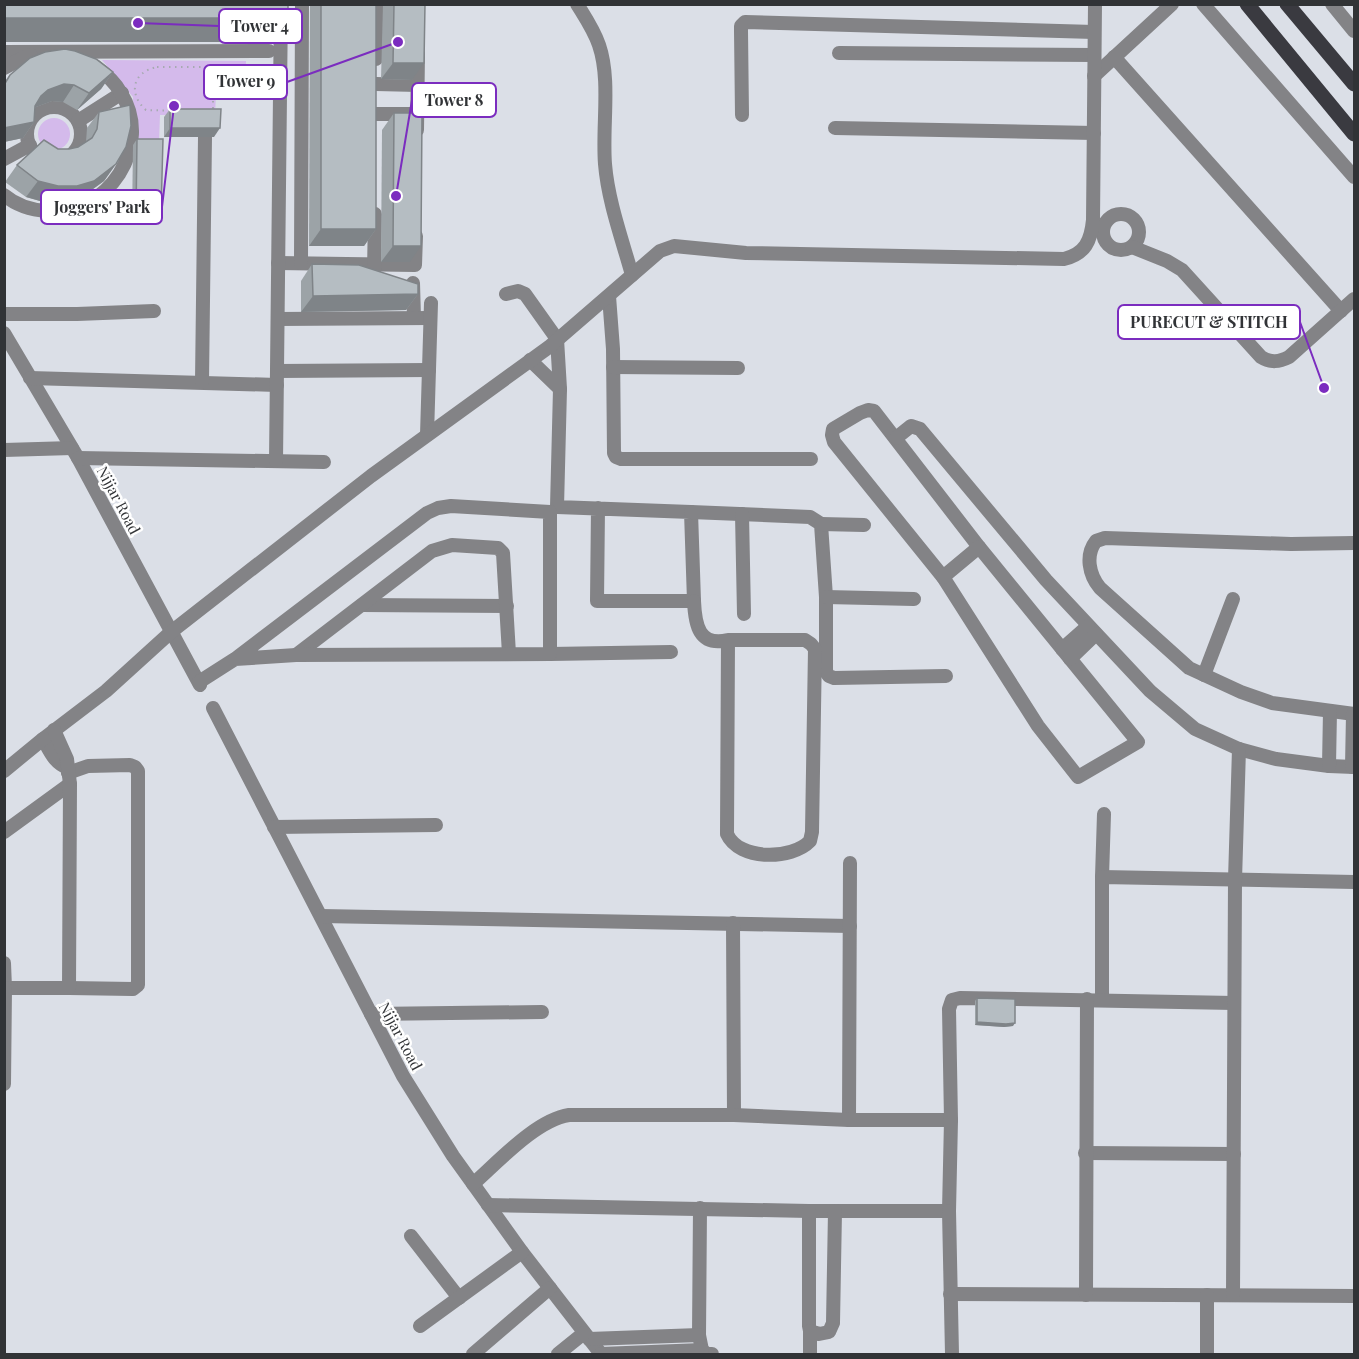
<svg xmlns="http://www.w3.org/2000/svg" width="1359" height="1359" font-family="'Playfair Display',serif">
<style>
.green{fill:#d4baeb}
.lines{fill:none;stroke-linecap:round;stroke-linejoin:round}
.path{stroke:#a7aab1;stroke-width:2;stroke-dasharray:1.5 4.5;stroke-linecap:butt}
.minor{stroke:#838386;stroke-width:14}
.major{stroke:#3a3a40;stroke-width:15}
.wall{fill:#9ca3a7}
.shaded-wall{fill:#7f8488}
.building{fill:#b5bdc2;stroke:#7f8488;stroke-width:1.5}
.labels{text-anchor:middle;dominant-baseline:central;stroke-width:5;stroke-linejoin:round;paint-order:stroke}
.street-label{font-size:15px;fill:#313336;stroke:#fff}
.leader{fill:none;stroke:#7b2cbf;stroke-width:2}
.callout-dot{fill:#7b2cbf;stroke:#fff;stroke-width:2}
.callout{fill:#fff;stroke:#7b2cbf;stroke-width:2}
.callout-label{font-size:16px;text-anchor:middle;font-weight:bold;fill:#313336}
</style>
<rect width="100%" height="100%" fill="#dbdfe7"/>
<g class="green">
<polygon points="102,60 246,61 245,94 216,94 215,115 160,115 159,142 134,141 133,97"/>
<circle cx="54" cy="134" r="16"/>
</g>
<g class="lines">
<path class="path" d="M157 67H213V112L146 110C128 94 132 72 157 67Z"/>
<g class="minor">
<path d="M577 4C585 17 594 30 599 45 611 80 602 126 605 164 608 201 622 239 632 275"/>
<polyline points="1203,4 1354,177"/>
<polyline points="1332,4 1354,31"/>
<polyline points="4,52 269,51"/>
<polyline points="839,53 1094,55"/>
<polyline points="1114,57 1341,311"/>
<polyline points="376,59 377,4"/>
<polyline points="4,68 21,59 31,55"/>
<polyline points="1094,76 1172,4"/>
<polyline points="376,84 418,85"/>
<circle cx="54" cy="134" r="27"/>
<polyline points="376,114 410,114"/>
<polyline points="742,115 741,31 741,26 745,22 1094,32"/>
<polyline points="78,121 122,93"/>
<polyline points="835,128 1094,133"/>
<polyline points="417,130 418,53"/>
<polyline points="4,159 30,145"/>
<path d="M4 195C17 206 31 210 47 211 108 216 154 146 121 93 115 82 106 74 95 66"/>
<circle cx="1121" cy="232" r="18"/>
<path d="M1132 247 1167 261 1182 270 1261 357C1271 363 1279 362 1289 357L1354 299"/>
<polyline points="278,263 415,265 416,236"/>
<polyline points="301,263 302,4"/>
<polyline points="374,272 375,214"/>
<polyline points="413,283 414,318"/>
<polyline points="506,294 518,291 525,294 557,339 560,389 557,507 691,512 694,601 597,601 598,508"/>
<polyline points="609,296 613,349 614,453 616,457 621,459 811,459"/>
<polyline points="4,314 77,314 154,311"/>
<polyline points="278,319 430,318"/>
<polyline points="4,333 78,458 200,685"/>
<polyline points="530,360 560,389"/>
<polyline points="613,367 738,368"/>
<polyline points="277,371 429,370"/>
<polyline points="30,378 277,385"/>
<polyline points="202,382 205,137"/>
<polygon points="868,410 874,411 979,547 1138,742 1078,777 1038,726 943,577 834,442 832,435 833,429 860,413"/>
<polyline points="427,435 431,303"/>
<polyline points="896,438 911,426 920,429 1046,580 1150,691 1195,729 1239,749 1276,759 1329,766 1354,767"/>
<polyline points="4,450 72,448"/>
<polyline points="78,458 324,462"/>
<polyline points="276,461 281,4"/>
<polyline points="691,512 810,517 821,524 826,597 826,672 829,676 834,678 946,676"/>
<polyline points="742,514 744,614"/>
<polyline points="821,524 864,525"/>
<path d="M1354 543 1291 544 1105 538 1096 541C1085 555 1089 575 1100 588L1189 668 1241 692 1272 703 1354 714"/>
<polyline points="943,577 979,547"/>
<polyline points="826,597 914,599"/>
<path d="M694 601C695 625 699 647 728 640H805L811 644 815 649 812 832 810 841C792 860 739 861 727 834L728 640"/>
<polyline points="362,605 507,606"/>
<polyline points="1062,649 1088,626"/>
<polyline points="550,654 671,652"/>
<polyline points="296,655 432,551 452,545 498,548 503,553 509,654"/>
<polyline points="1070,659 1096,634"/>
<polyline points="1204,675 1233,599"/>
<polyline points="199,682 235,659 427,513 438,508 451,506 550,512 550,654 296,655 235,659"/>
<polyline points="213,708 403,1076 453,1156 522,1252 601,1354"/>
<path d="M43 739C50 751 54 763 68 768"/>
<polyline points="1329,766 1330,711"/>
<polyline points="1352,767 1353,714"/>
<path d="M4 771 43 739 106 691 171 632 371 476 549 347 660 251 674 246 746 253 1064 259C1085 254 1091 241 1093 220L1095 4"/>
<polyline points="68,773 88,766 130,765 135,767 138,771 138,985 133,989 69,988"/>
<polyline points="274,827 436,825"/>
<polyline points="4,832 70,784"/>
<polyline points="1102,877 1104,814"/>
<polyline points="321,916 850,926"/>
<polyline points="733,923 734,1115"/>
<polyline points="4,963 5,988 69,988 70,784 67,759 54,730"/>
<polyline points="1102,999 1102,877 1354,882"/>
<polyline points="371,1014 542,1012"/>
<polyline points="4,1084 5,988"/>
<polyline points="849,1120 850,863"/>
<polyline points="1085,1153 1234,1154"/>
<path d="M473 1184C498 1162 536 1120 569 1115H734L849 1120H951"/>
<polyline points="488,1205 809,1211 949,1211 951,1120 949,1009 952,1000 960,998 1234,1003"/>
<polyline points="700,1208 699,1335 702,1350 707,1354 712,1354"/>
<polyline points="809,1211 809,1326 810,1331 819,1334 829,1332 833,1323 835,1211"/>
<polyline points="949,1211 952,1354"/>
<polyline points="411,1236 459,1298"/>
<polyline points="950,1294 1354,1296"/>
<polyline points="1086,1295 1087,999"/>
<polyline points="1207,1295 1207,1354"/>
<polyline points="1233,1295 1235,880 1239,749"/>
<polyline points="420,1326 522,1252"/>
<polyline points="589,1339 699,1335"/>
<polyline points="473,1354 550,1288"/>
<polyline points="558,1354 584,1333"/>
<polyline points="601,1354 702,1350"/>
<polyline points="810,1354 810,1331"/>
</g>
<g class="major">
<polyline points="1247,4 1354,134"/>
<polyline points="1287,4 1354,84"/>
</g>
</g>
<g class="wall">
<polygon points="310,4 376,4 376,229 364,246 309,246"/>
<polygon points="383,4 425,4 412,80 381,79"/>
<polygon points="113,72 101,89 77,110 63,102 52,101 36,107 35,108 34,122 23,138 4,142 4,82 10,75"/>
<polygon points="170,109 214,137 164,137 164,117"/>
<polygon points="99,112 116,164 104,181 82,197 66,202 47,203 26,197 5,182 17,165 58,149 69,149 78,147 86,142 87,128"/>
<polygon points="394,113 410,262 381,262 382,130"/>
<polygon points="137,139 158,219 132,218 133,145"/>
<polygon points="312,264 418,294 406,310 301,312 301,281"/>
<polygon points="977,998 1013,1026 1004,1027 975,1025 975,1001"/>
</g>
<g class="shaded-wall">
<polygon points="4,18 288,18 271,42 4,42"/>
<polygon points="393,63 424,63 412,80 381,79"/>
<polygon points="113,72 101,89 77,110 89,93"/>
<polygon points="64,84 74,85 63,102 52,101 36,107 30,113 41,96 48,90"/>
<polygon points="34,122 23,138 4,142 4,128"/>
<polygon points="170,128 220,128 214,137 164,137"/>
<polygon points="116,164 104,181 82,197 66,202 47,203 26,197 38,181"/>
<polygon points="136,213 161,213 158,219 132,218"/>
<polygon points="321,229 376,229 364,246 309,246"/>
<polygon points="393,246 421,246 410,262 381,262"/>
<polygon points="418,294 406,310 301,312 313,296"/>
<polygon points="977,1022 1015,1023 1013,1026 1004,1027 975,1025"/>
</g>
<g class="building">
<rect x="4" y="4" width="284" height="14"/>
<rect x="321" y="4" width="55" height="225"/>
<polygon points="394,4 425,4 424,63 393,63"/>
<polygon points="65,49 75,51 96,59 113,72 89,93 74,85 64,84 48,90 41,96 35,106 34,122 4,128 4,85 10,75 30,58 45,52"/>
<polygon points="130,105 131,126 126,147 116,164 94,181 77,186 58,186 38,181 17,165 44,140 58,149 69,149 78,147 92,138 97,129 99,112"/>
<polygon points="170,109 221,109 220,128 170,128"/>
<polygon points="394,113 422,113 421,246 393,246"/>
<polygon points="137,139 163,139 161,213 136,213"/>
<polygon points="312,264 359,265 418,284 418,294 313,296"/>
<polygon points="977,998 1015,999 1015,1023 1006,1024 977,1022"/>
</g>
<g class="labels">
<g class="street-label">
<text transform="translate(119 500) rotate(62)">Nijjar Road</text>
<text transform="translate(401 1036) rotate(62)">Nijjar Road</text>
</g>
</g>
<path class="leader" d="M138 23L219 26M398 42L287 82M396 196L412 100M174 106L162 207M1324 388L1300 322"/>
<g class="callout-dot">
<circle cx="138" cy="23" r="6"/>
<circle cx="398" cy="42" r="6"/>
<circle cx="396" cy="196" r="6"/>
<circle cx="174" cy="106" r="6"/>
<circle cx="1324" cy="388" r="6"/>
</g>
<g class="callout">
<rect x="219" y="9" width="83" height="34" rx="6"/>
<rect x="204" y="65" width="83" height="34" rx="6"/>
<rect x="412" y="83" width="84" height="34" rx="6"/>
<rect x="41" y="190" width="121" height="34" rx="6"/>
<rect x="1118" y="305" width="182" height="34" rx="6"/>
</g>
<g class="callout-label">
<text x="260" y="32">Tower 4</text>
<text x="246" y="87">Tower 9</text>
<text x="454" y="106">Tower 8</text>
<text x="102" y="213">Joggers' Park</text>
<text x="1209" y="328">PURECUT &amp; STITCH</text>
</g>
<rect width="1359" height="1359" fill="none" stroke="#313336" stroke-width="12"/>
</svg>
